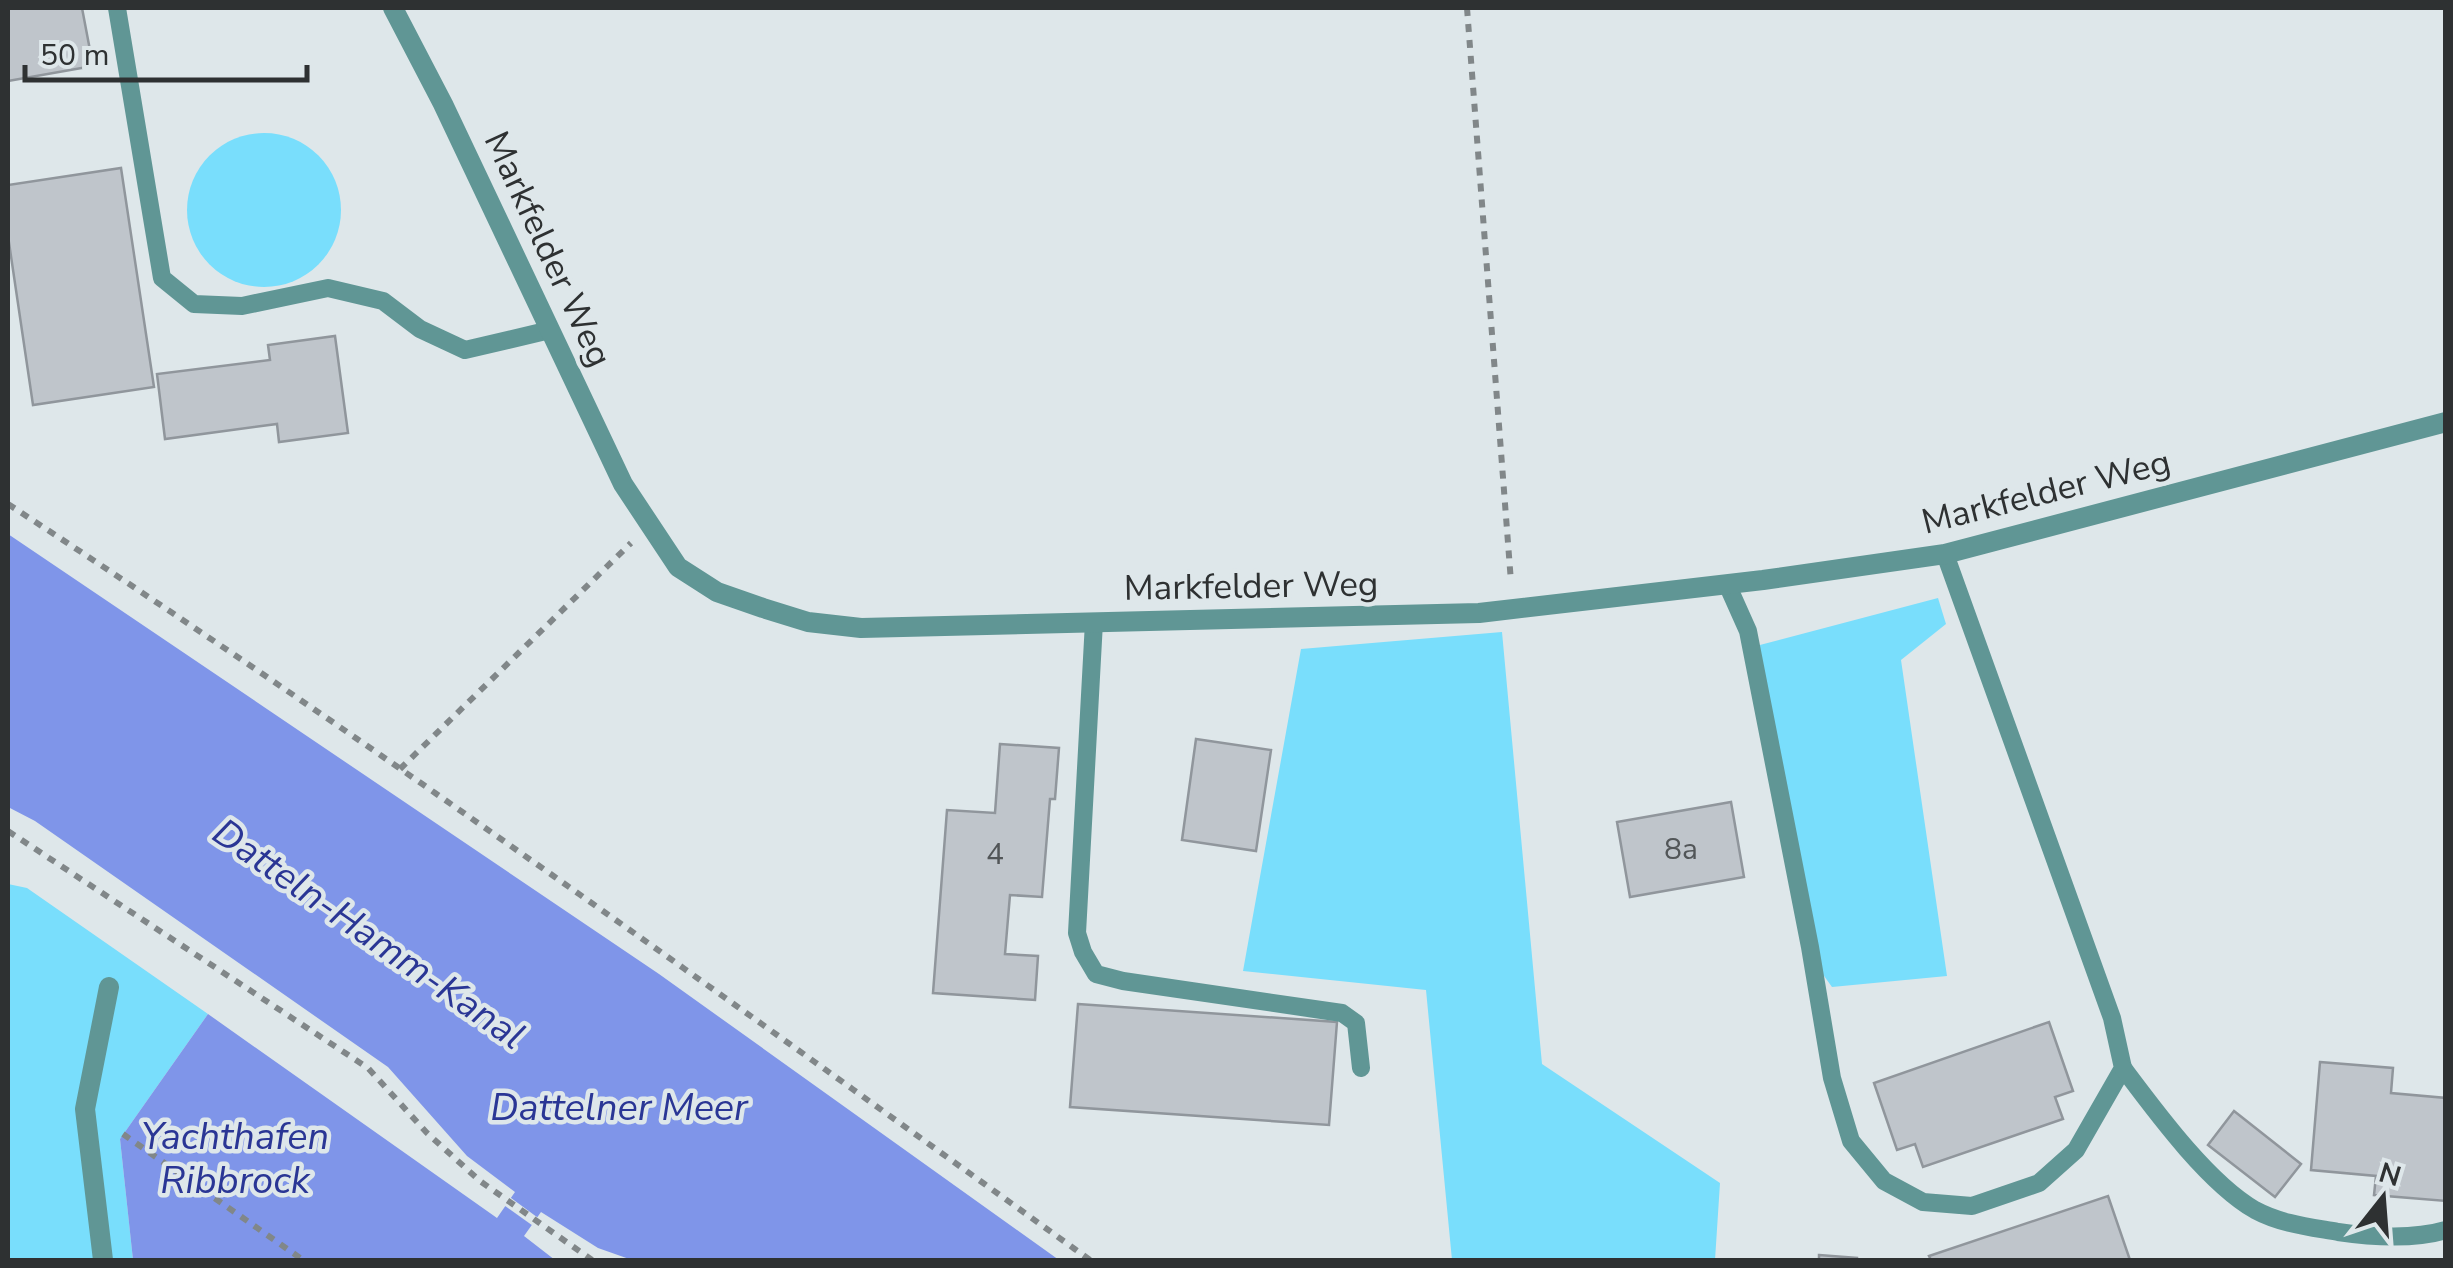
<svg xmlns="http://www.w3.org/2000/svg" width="2453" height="1268" font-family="'Nunito Sans',sans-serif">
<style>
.green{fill:#79defc}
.water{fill:#7f95e9}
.pier{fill:#dee7ea}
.building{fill:#bfc5cb;stroke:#90969c;stroke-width:2.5}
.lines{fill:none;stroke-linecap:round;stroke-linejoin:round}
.path{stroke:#818789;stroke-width:6;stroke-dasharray:8 8;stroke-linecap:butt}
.service{stroke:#609695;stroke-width:18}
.minor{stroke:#609695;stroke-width:20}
.labels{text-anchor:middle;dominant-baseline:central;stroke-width:9;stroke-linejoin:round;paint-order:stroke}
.number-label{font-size:30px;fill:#525658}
.street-label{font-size:35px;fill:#2e3132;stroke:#dee7ea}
.water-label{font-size:38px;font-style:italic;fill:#2a3695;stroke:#dee7ea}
</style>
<rect width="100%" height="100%" fill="#dee7ea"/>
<g class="green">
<circle cx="264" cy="210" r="77"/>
<polygon points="1938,598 1946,624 1901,660 1947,976 1832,987 1814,962 1756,646"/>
<polygon points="1502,632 1542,1064 1720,1183 1715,1260 1452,1260 1426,990 1243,971 1301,649"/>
<polygon points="8,884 27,888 208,1014 120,1139 133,1260 8,1260"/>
</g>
<polygon class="water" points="8,534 659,974 1059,1260 632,1260 598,1248 541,1212 524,1236 555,1260 133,1260 120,1139 208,1014 497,1218 515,1192 467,1156 388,1067 35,821 8,807"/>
<polygon class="pier" points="507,1195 541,1220 536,1228 501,1203"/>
<g class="building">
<polygon points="8,8 82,8 93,66 8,81"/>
<polygon points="121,168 154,387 33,405 8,236 8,185"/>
<polygon points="335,336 348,433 279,442 277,424 165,439 157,374 270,360 268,345"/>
<polygon points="1196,739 1271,750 1256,851 1182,840"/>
<polygon points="1000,744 1059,748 1055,799 1050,799 1042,897 1010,895 1005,954 1038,956 1035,1000 933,993 947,810 995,813"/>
<polygon points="1731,802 1744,877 1630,897 1617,822"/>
<polygon points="1078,1004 1337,1022 1329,1125 1070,1107"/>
<polygon points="2049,1022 2073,1091 2055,1097 2063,1119 1923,1167 1915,1144 1897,1150 1874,1083"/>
<polygon points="2320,1062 2393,1068 2391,1093 2446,1098 2446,1201 2374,1195 2376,1176 2311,1170"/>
<polygon points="2234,1111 2301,1164 2275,1197 2208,1145"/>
<polygon points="2108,1196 2130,1260 1931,1260 1929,1256"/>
<polygon points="1819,1255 1857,1258 1857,1260 1819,1260"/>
</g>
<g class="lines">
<g class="path">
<polyline points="1467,8 1511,582"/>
<path d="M8 504C377 745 733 1003 1090 1260"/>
<polyline points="400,769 631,543"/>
<polyline points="8,831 368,1068 427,1133 480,1181 592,1260"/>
<polyline points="123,1134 303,1260"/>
</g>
<g class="service">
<polyline points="117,8 162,278 194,304 242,306 328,288 383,301 420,329 465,350 550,330"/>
<polyline points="1727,584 1748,631 1810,947 1832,1078 1851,1141 1884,1181 1923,1202 1972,1206 2039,1183 2076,1150 2123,1068 2112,1018 1945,554"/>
<polyline points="1094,622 1077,933 1083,952 1096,974 1123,981 1342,1013 1356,1023 1361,1068"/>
<path d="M2123 1068C2156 1112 2208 1183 2255 1210 2281 1224 2310 1227 2338 1232 2372 1237 2412 1240 2446 1230"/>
</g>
<g class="minor">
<polyline points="393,8 443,104 623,484 678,567 717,592 763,608 808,622 861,628 1479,613 1763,580 1945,554 2446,422"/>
<polyline points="103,1260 85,1109 109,987"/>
</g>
</g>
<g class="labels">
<g class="number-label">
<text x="1681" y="849">8a</text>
<text x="995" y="854">4</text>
</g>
<g class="street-label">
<text transform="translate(548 249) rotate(65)">Markfelder Weg</text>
<text transform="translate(2046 492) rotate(-14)">Markfelder Weg</text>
<text transform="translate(1251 586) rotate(-1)">Markfelder Weg</text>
</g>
<g class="water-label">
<text transform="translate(369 934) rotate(35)">Datteln-Hamm-Kanal</text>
<text x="619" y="1107">Dattelner Meer</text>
<text x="235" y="1136">Yachthafen<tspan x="235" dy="44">Ribbrock</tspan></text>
</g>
</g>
<rect width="2453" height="1268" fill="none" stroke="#2e3132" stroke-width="20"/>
<g transform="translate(2383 1198) rotate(17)" stroke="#dee7ea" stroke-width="8" paint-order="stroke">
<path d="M0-8L18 38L0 25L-18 38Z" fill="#2e3132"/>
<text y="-15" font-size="28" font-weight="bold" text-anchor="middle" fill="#2e3132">N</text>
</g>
<path d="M25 65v15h282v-15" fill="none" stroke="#2e3132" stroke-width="5"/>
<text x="40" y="65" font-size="30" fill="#2e3132" stroke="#dee7ea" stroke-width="8" paint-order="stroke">50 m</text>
</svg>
